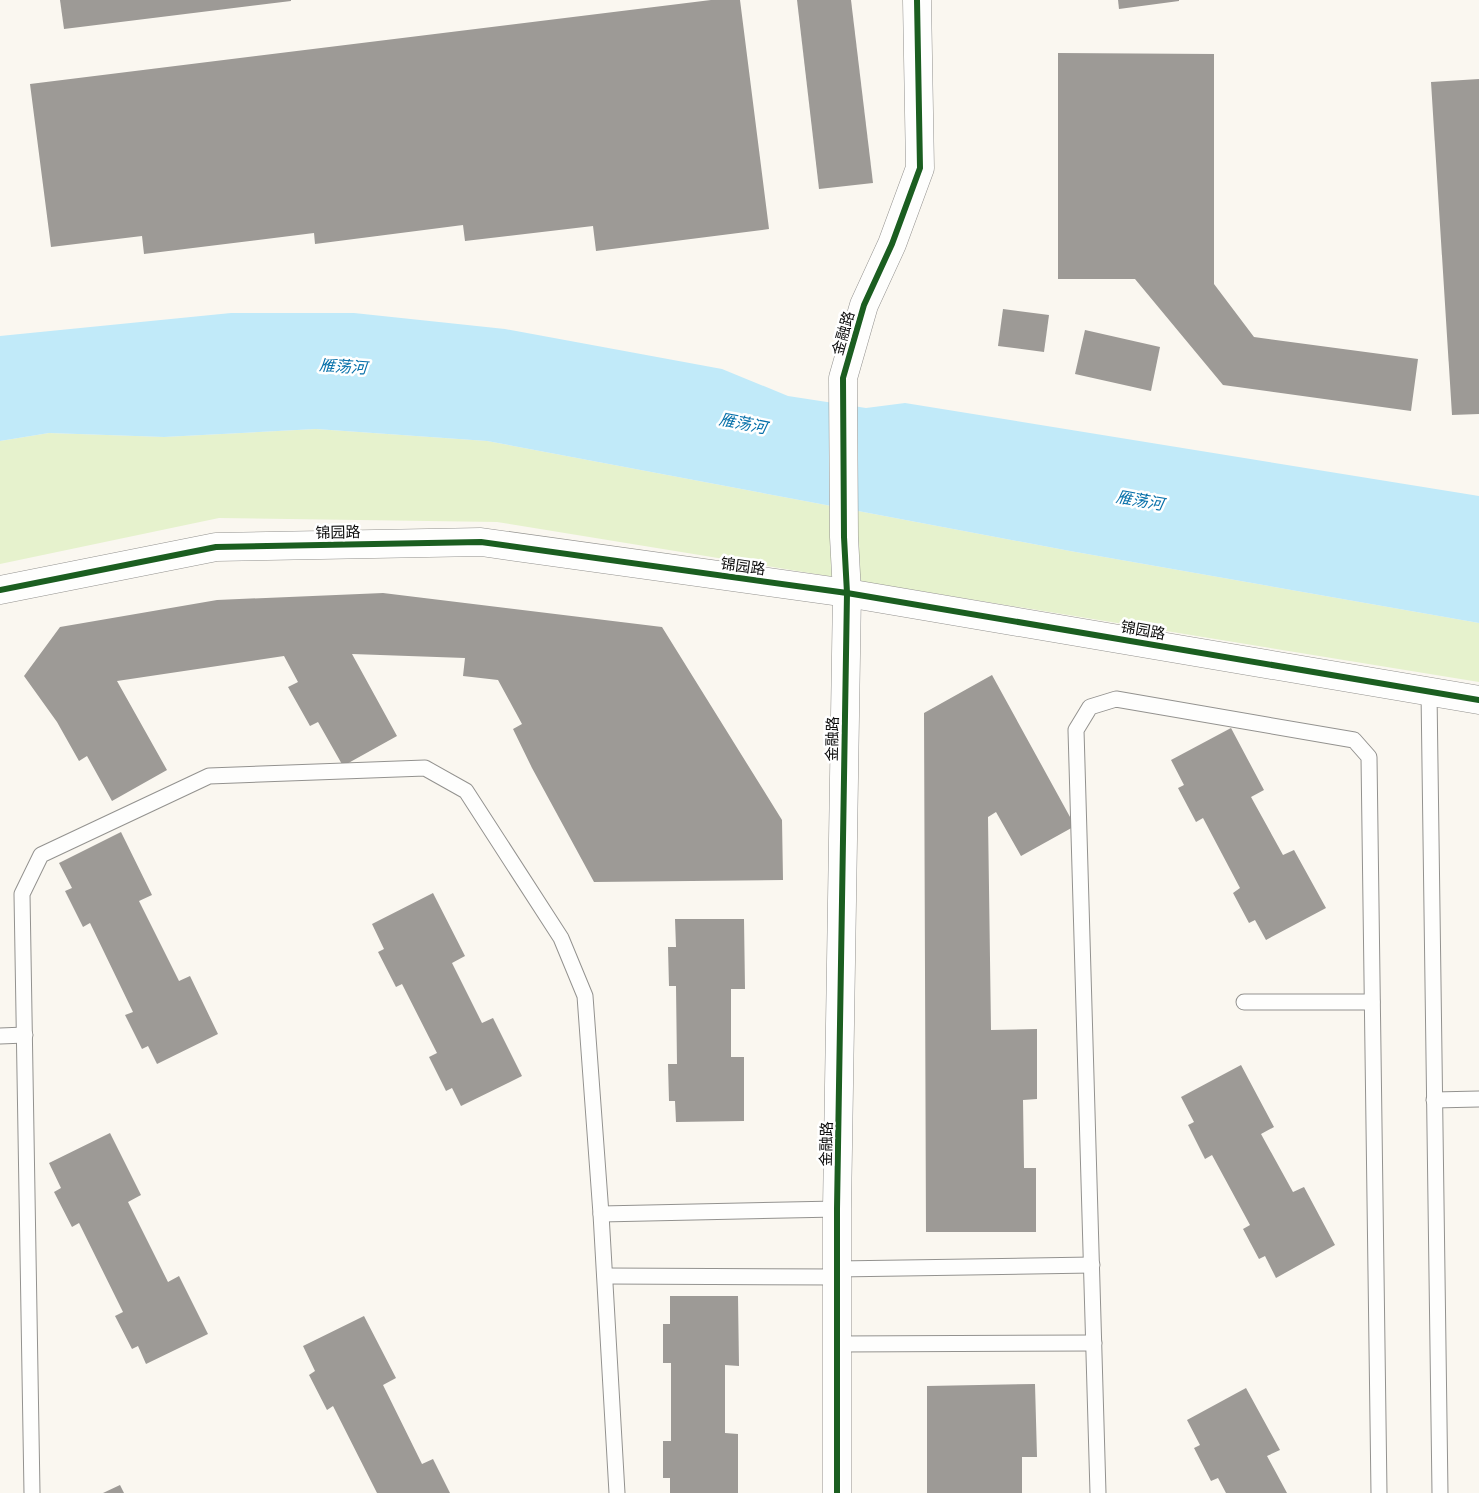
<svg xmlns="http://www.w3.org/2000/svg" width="1479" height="1493" font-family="'Source Serif 4','Noto Sans SC',serif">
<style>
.green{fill:#e6f2cd}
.water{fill:#c1eaf9}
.building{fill:#9d9a96}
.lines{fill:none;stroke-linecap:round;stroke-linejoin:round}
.service-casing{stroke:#93928f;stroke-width:17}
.minor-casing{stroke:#93928f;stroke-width:29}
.service{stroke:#fefefd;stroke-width:15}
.minor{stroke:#fefefd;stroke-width:28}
.cycleway-casing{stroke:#fff;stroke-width:9}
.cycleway{stroke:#1b5e20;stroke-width:6}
.labels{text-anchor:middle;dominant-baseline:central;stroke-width:5;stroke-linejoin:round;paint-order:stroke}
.street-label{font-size:15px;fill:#0c0c0c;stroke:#fff}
.water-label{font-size:16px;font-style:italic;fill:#0871aa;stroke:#fff}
</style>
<rect width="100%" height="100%" fill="#faf7f0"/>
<polygon class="green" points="316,429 487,441 1070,551 1479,623 1479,682 497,522 219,518 0,564 0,441 49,433 164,437"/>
<polygon class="water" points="231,313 354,313 505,329 722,369 788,396 866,408 905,403 1479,496 1479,623 1070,551 487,441 316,429 164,437 49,433 0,441 0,336"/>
<g class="building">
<polygon points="60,0 291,0 291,1 64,29"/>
<polygon points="711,0 740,0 769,229 596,251 593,226 465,241 463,225 315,244 314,233 144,254 142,236 51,247 30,84"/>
<polygon points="797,0 851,0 873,183 819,189"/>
<polygon points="1118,0 1179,0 1179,1 1119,9"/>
<polygon points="1058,53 1214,54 1214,284 1254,337 1418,359 1411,411 1223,385 1135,279 1058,279"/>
<polygon points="1479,79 1479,414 1452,415 1431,82"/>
<polygon points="1003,309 1049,315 1044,352 998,346"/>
<polygon points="1085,330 1160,347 1151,391 1075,374"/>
<polygon points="383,593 662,627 782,820 783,880 594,882 532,768 513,729 522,724 498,680 463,676 465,658 352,654 397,736 343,766 318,722 310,726 288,687 298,682 284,656 117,681 167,770 112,801 87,756 79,761 57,722 24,676 60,627 217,600"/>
<polygon points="992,675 1075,826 1021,856 996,812 988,817 991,1030 1037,1029 1037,1099 1023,1100 1024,1168 1036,1168 1036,1232 926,1232 924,713"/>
<polygon points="1231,728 1264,790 1251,797 1283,855 1294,850 1326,908 1266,940 1255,920 1249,923 1233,893 1240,888 1203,818 1196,822 1178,788 1184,785 1171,760"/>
<polygon points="121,832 152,895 139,901 179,981 190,976 218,1034 157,1064 148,1046 142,1049 125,1015 133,1012 90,923 83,927 65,891 72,888 59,863"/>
<polygon points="433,893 465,956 452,963 482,1023 493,1018 522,1076 461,1106 452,1088 446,1091 429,1057 437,1053 402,984 396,987 378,952 384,949 372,924"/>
<polygon points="675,919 744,919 745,989 731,989 731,1057 744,1057 744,1121 676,1122 675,1101 669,1101 668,1064 677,1064 676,986 669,986 668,947 676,947"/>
<polygon points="1241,1065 1274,1127 1261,1134 1293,1192 1304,1187 1335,1245 1276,1278 1265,1256 1259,1259 1243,1229 1250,1225 1212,1155 1205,1159 1188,1125 1194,1122 1181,1097"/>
<polygon points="110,1133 141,1195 128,1202 168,1282 179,1276 208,1334 146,1364 138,1346 132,1349 115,1316 123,1312 79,1223 72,1227 54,1192 61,1188 49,1163"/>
<polygon points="670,1296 738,1296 739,1366 725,1365 725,1433 738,1434 738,1493 670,1493 670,1478 663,1478 663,1441 671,1441 671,1363 663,1363 663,1324 670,1324"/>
<polygon points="364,1316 396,1378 383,1385 422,1464 433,1459 450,1493 377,1493 333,1406 327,1410 309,1375 315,1371 303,1346"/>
<polygon points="1035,1384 1037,1457 1022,1457 1022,1493 927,1493 927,1386"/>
<polygon points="1246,1388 1280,1450 1267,1456 1287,1493 1226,1493 1218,1478 1211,1481 1194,1448 1200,1445 1187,1420"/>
<polygon points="120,1485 124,1493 103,1493"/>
</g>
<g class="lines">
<defs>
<g id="service">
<polyline points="1429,692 1440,1493"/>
<polyline points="1244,1002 1372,1002"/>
<polyline points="0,1036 25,1035"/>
<polyline points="1434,1100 1479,1099"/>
<polyline points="601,1214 837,1209"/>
<polyline points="837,1269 1092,1265"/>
<polyline points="605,1276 837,1277"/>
<polyline points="837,1344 1094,1343"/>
<polyline points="32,1493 22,894 41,855 209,776 425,768 466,791 561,938 585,996 601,1214 617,1493"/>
<polyline points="1098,1493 1076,730 1090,707 1116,699 1354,740 1369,757 1379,1493"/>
</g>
<g id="minor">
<polyline points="0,590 216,547 481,542 847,593 1479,700"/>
<polyline points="837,1493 837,1209 847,593 844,537 843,378 864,305 892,244 920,168 917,0"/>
</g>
</defs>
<use href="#service" class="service-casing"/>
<use href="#minor" class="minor-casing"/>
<use href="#service" class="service"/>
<use href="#minor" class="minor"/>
<defs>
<g id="cycleway">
<polyline points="0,590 216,547 481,542 847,593 1479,700"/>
<polyline points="837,1493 837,1209 847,593 844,537 843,378 864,305 892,244 920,168 917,0"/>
</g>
</defs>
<use href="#cycleway" class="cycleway-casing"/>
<use href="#cycleway" class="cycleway"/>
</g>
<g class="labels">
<g class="street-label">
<text transform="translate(843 333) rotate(-74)">金融路</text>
<text transform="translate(338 532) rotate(-1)">锦园路</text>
<text transform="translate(743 566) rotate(8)">锦园路</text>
<text transform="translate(1143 630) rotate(10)">锦园路</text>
<text transform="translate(832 739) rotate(-89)">金融路</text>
<text transform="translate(826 1144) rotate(-89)">金融路</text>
</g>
<g class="water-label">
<text transform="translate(343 366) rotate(4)">雁荡河</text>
<text transform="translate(743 423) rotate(11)">雁荡河</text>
<text transform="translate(1140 500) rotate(10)">雁荡河</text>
</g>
</g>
</svg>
